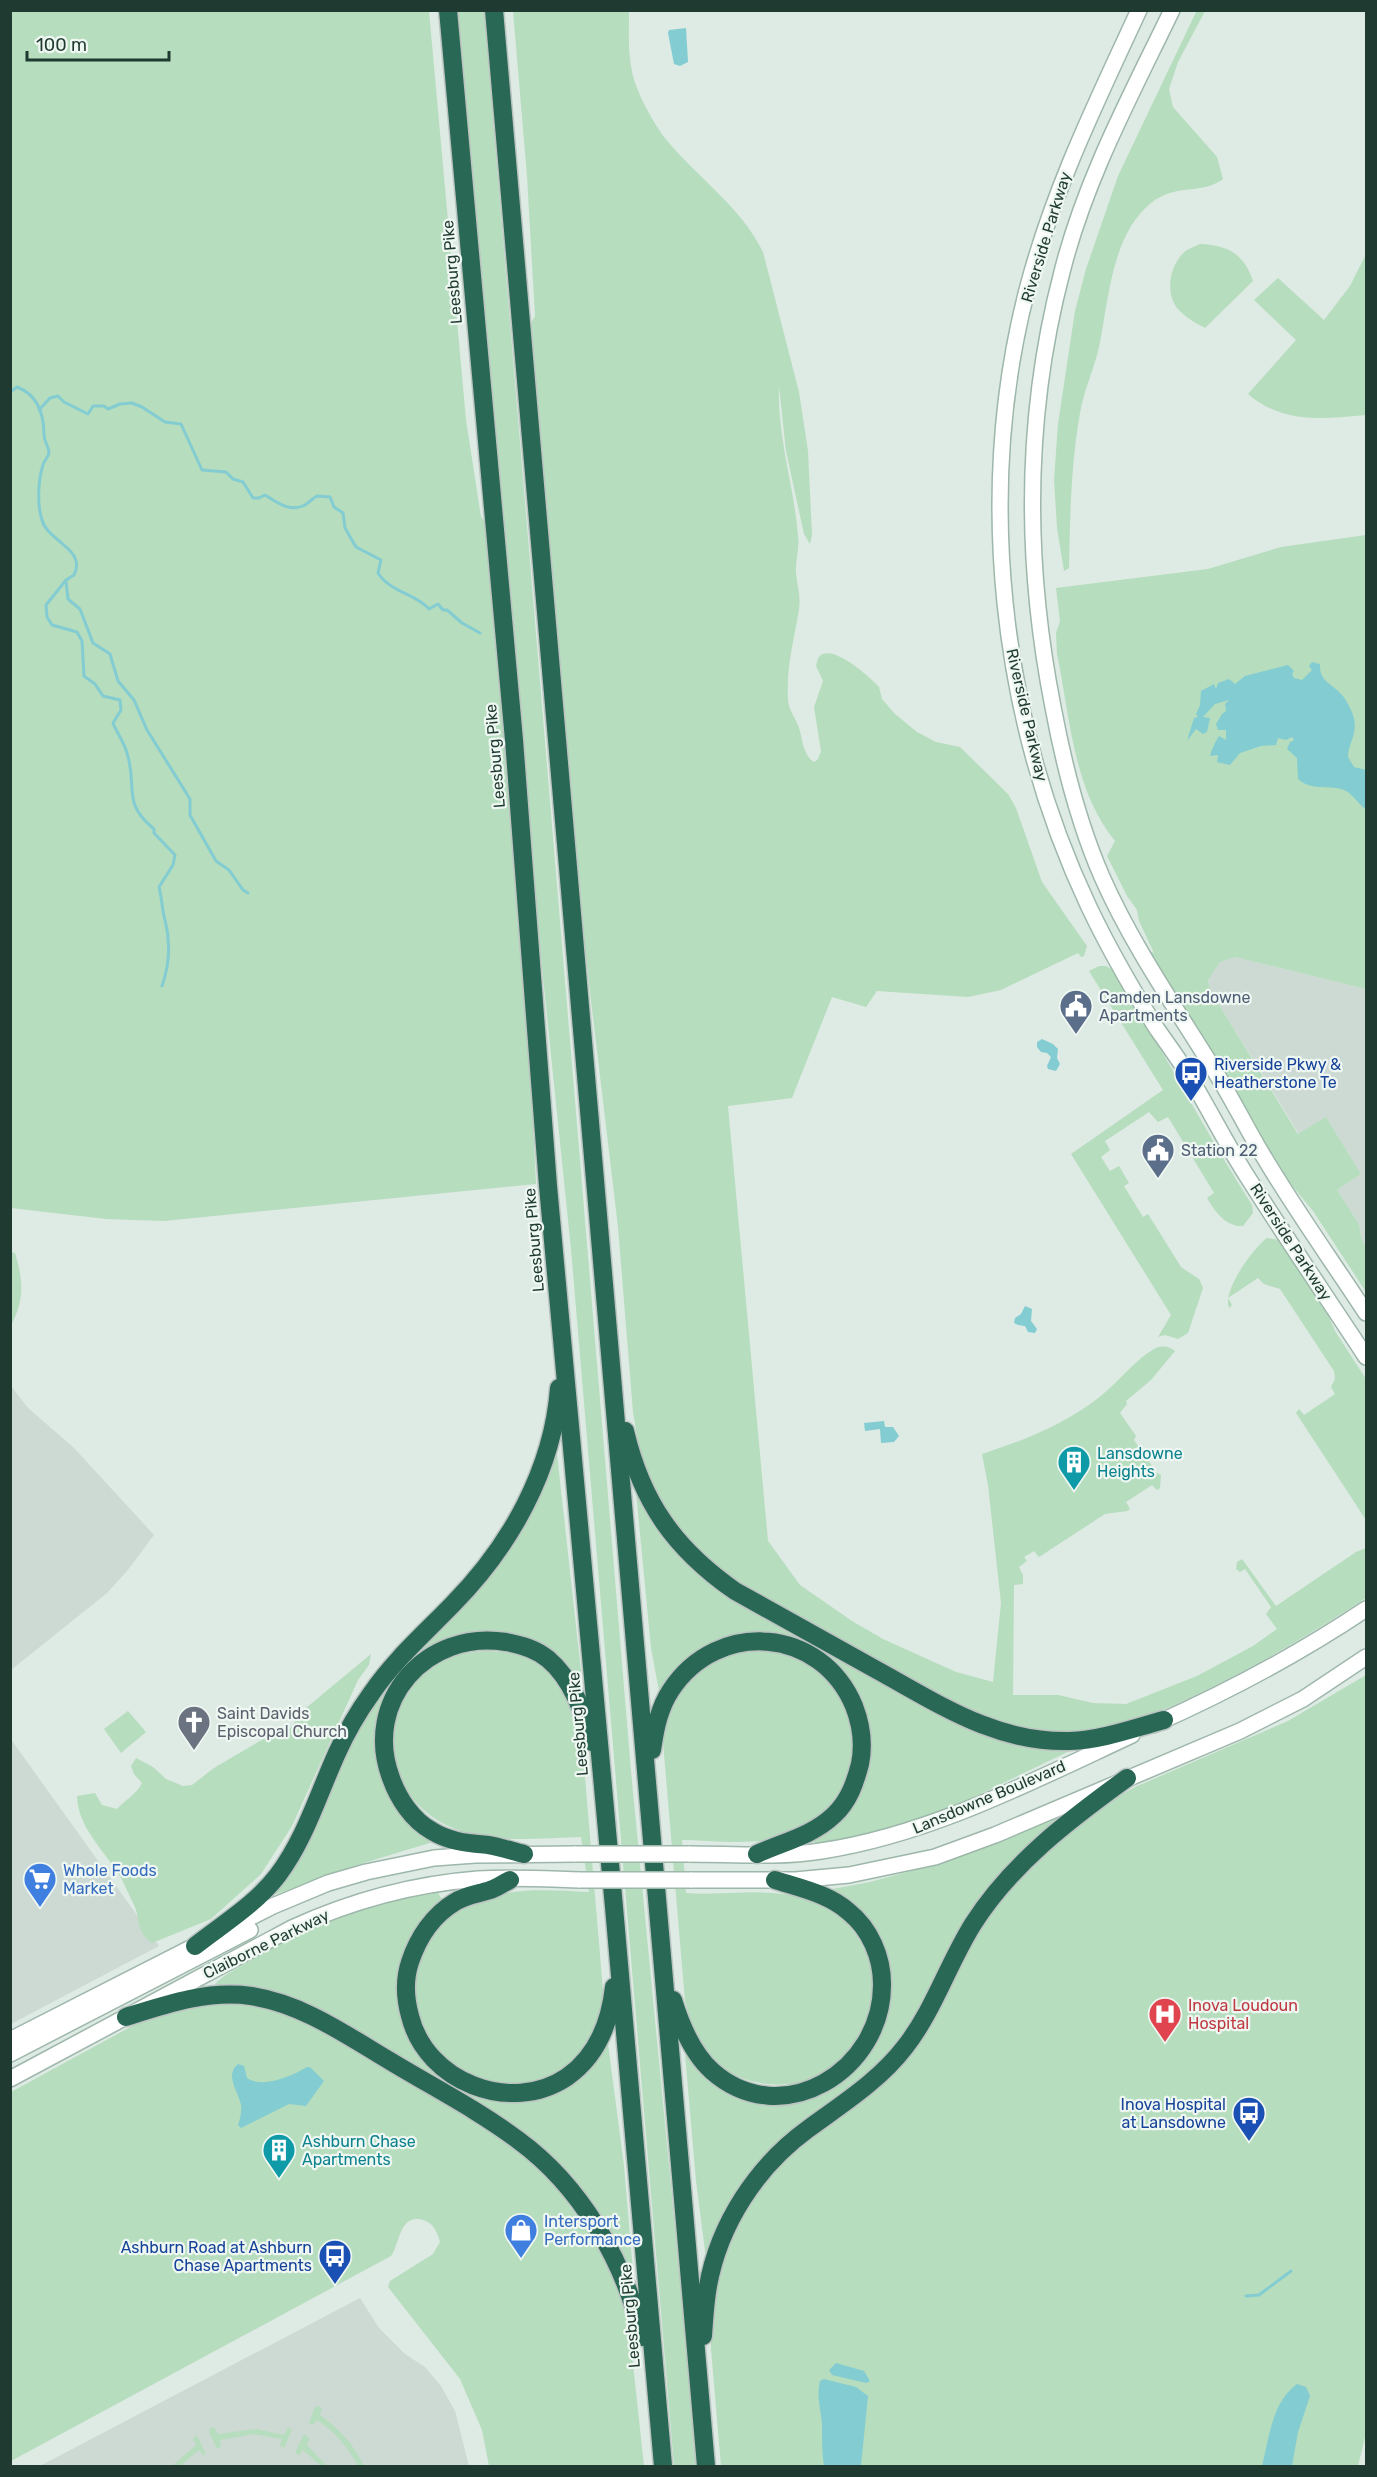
<svg xmlns="http://www.w3.org/2000/svg" width="1377" height="2477" font-family="Rubik,sans-serif">
<style>
.built{fill:#ccdad3}
.green{fill:#b6ddbd}
.water{fill:#83ccd2}
.lines{fill:none;stroke-linecap:round;stroke-linejoin:round}
.stream{stroke:#83ccd2;stroke-width:3}
.secondary-casing{stroke:#9db7ab;stroke-width:18}
.motorway-casing{stroke:#bcc4c1;stroke-width:21}
.secondary{stroke:#fff;stroke-width:15}
.motorway{stroke:#2a6856;stroke-width:18}
.secondary-bridge-casing{stroke:#9db7ab;stroke-width:18;stroke-linecap:butt}
.secondary-bridge{stroke:#fff;stroke-width:15}
.labels{text-anchor:middle;dominant-baseline:central;stroke-width:4.5;stroke-linejoin:round;paint-order:stroke}
.street-label{font-size:16px;fill:#1f3b31;stroke:#eff7f2}
.service-label{font-size:16px;fill:#4e5e75;stroke:#eff7f2;text-anchor:start}
.transit-label{font-size:16px;fill:#164399;stroke:#eff7f2;text-anchor:end}
.culture-label{font-size:16px;fill:#0d838f;stroke:#eff7f2;text-anchor:start}
.worship-label{font-size:16px;fill:#5b616d;stroke:#eff7f2;text-anchor:start}
.shop-label{font-size:16px;fill:#366cbe;stroke:#eff7f2;text-anchor:start}
.health-label{font-size:16px;fill:#be3a42;stroke:#eff7f2;text-anchor:start}
</style>
<rect width="100%" height="100%" fill="#deeae4"/>
<g class="built">
<polygon points="1235,957 1366,989 1366,1247 1361,1238 1359,1224 1337,1190 1361,1174 1326,1117 1299,1134 1210,990 1208,979 1212,970 1220,962"/>
<polygon points="11,1386 28,1408 74,1448 154,1535 127,1571 107,1593 11,1670"/>
<polygon points="10,1738 159,1946 11,2024 10,2024"/>
<polygon points="360,2298 379,2328 405,2354 425,2367 441,2386 455,2411 469,2466 40,2466"/>
</g>
<g class="green">
<path d="M1197 10 1205 11 1178 62 1169 89 1173 107 1217 157 1223 179C1202 195 1176 183 1151 203 1111 236 1109 299 1099 347 1094 369 1084 390 1080 413 1071 464 1070 516 1069 568L1064 571 1057 528 1054 480 1058 424 1075 311 1086 269 1118 176Z"/>
<polygon points="10,11 429,11 466,420 481,517 486,522 534,1104 533,1123 536,1184 164,1221 106,1219 11,1208"/>
<polygon points="458,11 484,11 631,1771 698,2466 674,2466 571,1249 541,958"/>
<path d="M513 11H629C629 36 627 64 637 88 643 104 654 123 664 137 696 177 740 205 763 252L799 392 808 451 812 535 810 544 804 534 786 451 779 386C777 437 794 485 798 536 800 548 795 561 796 573 797 585 801 596 799 609 794 641 786 667 788 700 789 710 794 716 798 725 803 738 802 754 814 762L818 759 821 751 814 707 823 681 816 666C817 663 817 660 819 657 831 642 870 677 879 687L882 699 895 714 917 732 936 742 960 747 1008 794 1016 808 1042 882 1087 946 1084 956 1081 957 1078 953 1001 990 968 997 877 991 866 1007 832 997 792 1098 728 1106 768 1541 800 1585 852 1621 883 1639 956 1672 993 1682 1001 1603 988 1485 982 1454C1025 1440 1066 1424 1102 1395 1119 1381 1135 1360 1154 1349 1161 1345 1169 1346 1175 1351L1151 1380 1126 1401 1127 1404 1120 1413 1136 1436 1134 1440 1157 1473 1161 1475 1160 1488 1157 1490 1152 1485 1126 1502 1130 1509 1127 1511 1105 1514 1039 1557 1034 1551 1024 1557 1027 1561 1019 1567 1023 1575V1584L1014 1585 1013 1695H1058L1093 1703 1126 1704 1197 1676 1253 1646 1277 1629 1266 1614 1271 1607 1245 1569 1240 1572 1236 1569 1237 1562 1242 1559 1276 1606 1356 1552 1366 1548V1598C1314 1632 1260 1664 1204 1691 1167 1709 1128 1726 1087 1733 1055 1738 1019 1729 988 1721L723 1578 669 1519 648 1478 639 1448 633 1412 618 1227 585 950 530 325 535 316 527 176Z"/>
<path d="M1200 244C1228 245 1244 254 1253 281L1205 328C1196 323 1186 318 1178 309 1164 293 1170 262 1187 250 1191 248 1196 246 1200 244Z"/>
<path d="M1366 254V415C1323 419 1283 424 1248 394L1296 340 1254 300 1278 278 1324 320 1350 286Z"/>
<path d="M1366 535V989L1235 957 1220 962 1208 980 1210 990 1298 1134 1326 1117 1361 1174 1337 1190 1359 1224 1361 1238 1366 1247V1292L1313 1211 1285 1177 1258 1137 1144 948 1154 953 1139 921 1137 910 1127 896 1107 856 1115 841C1073 790 1070 716 1057 654L1056 633 1060 621 1056 588 1208 569 1281 547Z"/>
<path d="M1099 966H1106L1114 971C1162 1048 1203 1128 1252 1205L1253 1213 1243 1226C1226 1227 1215 1212 1207 1198L1214 1193 1168 1117 1158 1122 1149 1112 1105 1141 1110 1150 1101 1157 1110 1171 1119 1166 1129 1183 1124 1186 1143 1217 1148 1214 1181 1267 1199 1279 1203 1288 1188 1333 1178 1339 1165 1335 1158 1337 1171 1315 1071 1154 1163 1090 1089 971Z"/>
<path d="M1267 1238 1281 1240 1323 1303 1335 1331 1366 1379V1520L1296 1413 1299 1409 1304 1415 1335 1394 1331 1387 1335 1379 1334 1371 1280 1289 1264 1284 1258 1278 1228 1298 1232 1305 1229 1308C1222 1291 1253 1248 1267 1238Z"/>
<path d="M11 1252 15 1253C23 1279 25 1300 11 1325Z"/>
<polygon points="556,1445 581,1671 579,1676 576,1676 555,1653 533,1640 503,1632 475,1633 433,1647 376,1746 379,1773 391,1796 436,1841 354,1866 271,1896 343,1753 381,1690 464,1601"/>
<polygon points="634,1471 674,1544 949,1714 1082,1745 939,1814 905,1826 827,1843 815,1844 813,1839 863,1779 849,1683 755,1634 729,1637 715,1642 691,1656 678,1667 659,1691 651,1648"/>
<path d="M777 1649C798 1660 819 1668 834 1686 840 1693 843 1703 846 1711 871 1765 837 1813 786 1835 758 1847 712 1840 682 1840L686 1893C725 1896 765 1887 804 1898 831 1906 852 1923 864 1949 870 1960 875 1975 874 1988 873 2024 849 2065 814 2078 781 2091 737 2085 712 2058 696 2042 690 2022 685 2001L663 1742 671 1705 693 1672 734 1650Z"/>
<path d="M483 1651C497 1652 516 1651 529 1658 561 1675 573 1709 582 1742L604 2002C599 2033 581 2063 551 2076 527 2087 509 2087 484 2080 473 2076 461 2073 451 2065 395 2019 405 1928 476 1901 512 1887 550 1890 589 1892L581 1837C536 1838 487 1845 446 1825 380 1793 371 1697 438 1661 452 1654 468 1653 483 1651Z"/>
<path d="M371 1654 369 1665 358 1680 292 1826 261 1874 211 1919 152 1943C134 1930 142 1920 133 1903 128 1893 124 1882 118 1873 102 1848 78 1827 77 1796L95 1793 102 1805 117 1809C126 1799 136 1795 142 1783L134 1774 131 1766 136 1758 153 1767 166 1779 183 1786 192 1785 214 1768 277 1731 283 1737 306 1708Z"/>
<polygon points="1366,1675 1366,2433 1358,2466 721,2466 711,2349 710,2310 730,2233 783,2154 875,2088 957,1969 985,1918 1008,1887 1091,1812 1135,1787 1288,1721"/>
<polygon points="128,1711 146,1732 121,1753 104,1729"/>
<polygon points="1067,1810 1041,1835 915,2022 875,2070 803,2127 707,2266 696,2181 684,2042 748,2096 846,2077 864,2060 877,2040 885,2019 885,1962 827,1890 870,1882 926,1867"/>
<path d="M437 1891 444 1903 414 1934 409 2035 418 2054 428 2064 526 2098 605 2044H608L624 2166 634 2283 576 2187 325 2013 217 1986 215 1984C224 1974 238 1968 249 1961 307 1925 369 1901 437 1891Z"/>
<path d="M204 2004H239L272 2010 320 2029 498 2136 529 2161 558 2190 605 2254 628 2318 644 2466H489L482 2430 460 2379 388 2287 390 2281 433 2254 440 2242C437 2232 434 2223 423 2220 399 2213 400 2244 391 2256L11 2461V2092L145 2019Z"/>
<path d="M318 2406 322 2409 320 2415C339 2429 354 2444 364 2466H358C348 2447 335 2432 317 2420L313 2425 309 2423 315 2407Z"/>
<polygon points="214,2427 218,2434 256,2429 284,2435 288,2427 292,2430 284,2448 280,2446 282,2439 254,2434 220,2440 221,2446 217,2449 209,2432 210,2428"/>
<polygon points="304,2434 309,2438 307,2445 327,2466 321,2466 303,2450 299,2455 295,2453"/>
<polygon points="197,2435 206,2454 203,2455 199,2450 180,2466 172,2466 196,2445 193,2439"/>
</g>
<g class="water">
<polygon points="686,28 688,62 680,66 674,64 668,33 669,30"/>
<path d="M1312 662 1320 664C1319 682 1332 683 1341 694 1346 699 1351 709 1353 715 1359 734 1348 742 1348 757L1354 767 1366 770V809C1357 804 1354 794 1344 790 1327 784 1313 792 1298 779L1297 758 1287 749 1290 742 1294 740 1292 737 1286 740 1278 738 1276 745 1261 746 1240 753 1230 765 1217 762 1218 755 1210 756C1212 748 1215 743 1219 736L1226 740V730H1218L1216 724 1222 714 1226 711 1225 704 1229 700 1215 704 1203 717 1210 718 1207 732 1203 734 1196 729 1187 741 1194 718 1198 717 1196 714 1200 705 1201 691 1214 684 1216 689 1218 683 1229 679 1235 684 1245 676 1288 665 1294 671 1292 674 1294 678 1302 680 1312 670 1309 666Z"/>
<polygon points="1042,1039 1053,1044 1058,1049 1057,1058 1060,1064 1056,1071 1048,1069 1047,1066 1051,1057 1047,1053 1041,1052 1037,1047 1037,1042"/>
<polygon points="1025,1306 1032,1309 1031,1321 1037,1329 1035,1333 1028,1332 1025,1326 1018,1325 1014,1323 1015,1318 1021,1314"/>
<polygon points="884,1421 885,1427 893,1427 899,1436 894,1442 881,1443 880,1429 865,1431 864,1423"/>
<path d="M238 2064 244 2066 247 2078C263 2089 292 2076 307 2067H310L324 2081 306 2106 289 2104 241 2128 238 2125C240 2119 242 2111 241 2105 239 2092 224 2076 238 2064Z"/>
<polygon points="836,2363 864,2371 870,2381 866,2383 832,2375 829,2370"/>
<path d="M824 2379 856 2387 868 2396 861 2466H824C822 2451 822 2439 822 2424 821 2409 816 2396 820 2381Z"/>
<path d="M1297 2384 1306 2387 1310 2396 1298 2432 1292 2466H1262C1269 2438 1272 2402 1297 2384Z"/>
</g>
<g class="lines">
<g class="stream">
<path d="M10 392 17 387C38 395 44 415 44 435 44 442 49 446 49 453 48 458 44 460 43 465 38 480 37 505 42 520 48 542 87 549 74 575L66 580 46 605 47 617 52 625 77 632 82 641 84 676 95 684 103 696 120 700 121 710 113 723C117 733 124 742 127 753 138 787 121 802 154 829V833L175 855 173 865 159 887C162 898 162 910 165 920 171 943 170 963 162 986"/>
<path d="M39 410 50 398 58 396 64 402 88 414 93 406H104L108 409 120 404 132 403 142 407 165 422 181 424 202 470 226 472 233 479 243 482 253 498H259L265 495C277 502 290 513 305 505 310 502 313 498 317 496L330 497 334 507 343 513 345 528 356 547 381 560 378 573C390 592 416 594 429 609L438 604 443 610H447L462 623 480 633"/>
<polyline points="66,581 68,599 80,609 93,643 110,654 118,681 134,700 147,730 190,799 190,815 216,861 229,870 243,890 248,893"/>
<polyline points="1246,2296 1259,2295 1291,2271"/>
</g>
<defs>
<g id="secondary">
<path d="M1139 10C1096 103 1053 190 1027 290 975 492 1000 719 1089 907 1109 949 1132 989 1157 1029 1167 1043 1177 1057 1186 1071 1207 1105 1224 1140 1245 1173 1284 1235 1326 1296 1366 1357"/>
<path d="M1172 10C1131 95 1085 180 1062 272 1024 417 1024 560 1053 707 1064 766 1078 822 1102 877 1133 947 1176 1008 1216 1073 1231 1097 1244 1123 1258 1147 1291 1204 1330 1258 1366 1313"/>
<path d="M1153 1725C1227 1692 1299 1654 1366 1609"/>
<path d="M688 1854C732 1854 778 1858 821 1851 929 1835 1033 1781 1132 1735"/>
<polyline points="690,1880 795,1880 849,1875 935,1857 995,1835 1240,1731 1303,1699 1366,1657"/>
<polyline points="10,2040 273,1906 328,1883 366,1872 434,1858 475,1855 576,1854"/>
<polyline points="10,2054 250,1930"/>
<path d="M10 2079 292 1928C351 1901 413 1884 478 1879 511 1877 546 1879 580 1880"/>
</g>
<g id="motorway">
<polyline points="448,10 514,740 548,1186 614,1907 663,2466"/>
<polyline points="494,10 706,2466"/>
<path d="M625 1431C642 1503 675 1549 735 1591 782 1617 829 1643 875 1669 939 1704 995 1743 1070 1741 1102 1740 1134 1728 1164 1720"/>
<path d="M652 1750C655 1729 659 1708 671 1690 718 1619 821 1627 854 1706 861 1724 864 1744 860 1764 855 1783 849 1801 834 1815 812 1836 783 1842 757 1854"/>
<path d="M524 1854C512 1851 500 1847 488 1845 468 1843 450 1842 432 1831 412 1820 398 1798 391 1778 362 1701 427 1629 506 1642 522 1645 536 1649 548 1659 573 1680 583 1713 592 1742"/>
<path d="M510 1880C503 1883 497 1888 490 1890 478 1894 466 1895 455 1902 433 1915 418 1938 410 1962 404 1980 405 1998 410 2016 426 2082 511 2115 567 2077 597 2056 610 2022 614 1987"/>
<path d="M195 1946C223 1924 256 1904 278 1875 305 1839 318 1795 337 1753 346 1733 358 1712 371 1694 394 1660 425 1633 453 1604 510 1546 553 1470 559 1388"/>
<path d="M673 2000C681 2026 692 2053 712 2071 782 2133 883 2070 882 1984 882 1957 870 1929 849 1912 829 1894 800 1888 775 1880"/>
<path d="M126 2017C167 2004 208 1990 251 1996 303 2004 346 2035 390 2061 433 2087 478 2110 518 2140 581 2186 625 2262 642 2337"/>
<path d="M703 2336C704 2320 705 2303 708 2286 719 2224 757 2166 808 2129 842 2104 879 2081 905 2047 934 2010 948 1964 973 1924 1012 1863 1069 1820 1127 1778"/>
</g>
</defs>
<use href="#secondary" class="secondary-casing"/>
<use href="#motorway" class="motorway-casing"/>
<use href="#secondary" class="secondary"/>
<use href="#motorway" class="motorway"/>
<defs>
<g id="secondary-bridge">
<polyline points="576,1854 688,1854"/>
<polyline points="580,1880 690,1880"/>
</g>
</defs>
<use href="#secondary-bridge" class="secondary-bridge-casing"/>
<use href="#secondary-bridge" class="secondary-bridge"/>
</g>
<defs>
<symbol id="civic-pin" viewBox="-11 -11 22 30"><path d="M0 17L-7.5 6A9.5 9.5 0 1 1 7.5 6Z" fill="#5c6f8a" stroke="#eff7f2"/><path d="M-.6-6.5H3V-4.5H.6V-3L4-1V1h2V6H-6V1h2V-1L-.6-3ZM-1.2 2.5V6h2.4V2.5Z" fill="#fff"/></symbol>
<symbol id="bus-pin" viewBox="-11 -11 22 30"><path d="M0 17L-7.5 6A9.5 9.5 0 1 1 7.5 6Z" fill="#1a4fb4" stroke="#eff7f2"/><path d="M-5-6H5V4H4V6H2V4H-2V6H-4V4H-5ZM-3.5-4V0h7V-4ZM-3.5 1.2v1.5H-2V1.2ZM2 1.2v1.5H3.5V1.2Z" fill="#fff"/></symbol>
<symbol id="building-pin" viewBox="-11 -11 22 30"><path d="M0 17L-7.5 6A9.5 9.5 0 1 1 7.5 6Z" fill="#0f9aa8" stroke="#eff7f2"/><path d="M-4-6H4V6H1V3H-1V6H-4ZM-2.5-4.3h1.7v1.8h-1.7ZM.8-4.3h1.7v1.8H.8ZM-2.5-1h1.7V.8h-1.7ZM.8-1h1.7V.8H.8Z" fill="#fff"/></symbol>
<symbol id="church-pin" viewBox="-11 -11 22 30"><path d="M0 17L-7.5 6A9.5 9.5 0 1 1 7.5 6Z" fill="#6b7280" stroke="#eff7f2"/><path d="M-1.2-6h2.4v3.5h3.3v2.4h-3.3V6h-2.4V-.1h-3.3v-2.4h3.3Z" fill="#fff"/></symbol>
<symbol id="supermarket-pin" viewBox="-11 -11 22 30"><path d="M0 17L-7.5 6A9.5 9.5 0 1 1 7.5 6Z" fill="#3f7fe0" stroke="#eff7f2"/><path d="M-6-5.5h2.5l.6 2H6L4.5 2H-2.5L-4.4-4H-6ZM-1.5 3.2a1.3 1.3 0 1 0 .1 0ZM3 3.2a1.3 1.3 0 1 0 .1 0Z" fill="#fff"/></symbol>
<symbol id="hospital-pin" viewBox="-11 -11 22 30"><path d="M0 17L-7.5 6A9.5 9.5 0 1 1 7.5 6Z" fill="#e0444e" stroke="#eff7f2"/><path d="M-5-5h3v3.5h4V-5h3V5h-3V1.5h-4V5h-3Z" fill="#fff"/></symbol>
<symbol id="shop-pin" viewBox="-11 -11 22 30"><path d="M0 17L-7.5 6A9.5 9.5 0 1 1 7.5 6Z" fill="#3f7fe0" stroke="#eff7f2"/><path d="M-5-2.5h2.3a2.7 3.5 0 0 1 5.4 0H5L5.5 6h-11ZM-1.5-2.5h3a1.5 2.3 0 0 0-3 0Z" fill="#fff"/></symbol>
</defs>
<g fill-rule="evenodd">
<use href="#civic-pin" x="1057" y="987" width="38" height="52"/>
<use href="#bus-pin" x="1172" y="1054" width="38" height="52"/>
<use href="#civic-pin" x="1139" y="1131" width="38" height="52"/>
<use href="#building-pin" x="1055" y="1443" width="38" height="52"/>
<use href="#church-pin" x="175" y="1703" width="38" height="52"/>
<use href="#supermarket-pin" x="21" y="1860" width="38" height="52"/>
<use href="#hospital-pin" x="1146" y="1995" width="38" height="52"/>
<use href="#bus-pin" x="1230" y="2094" width="38" height="52"/>
<use href="#building-pin" x="260" y="2131" width="38" height="52"/>
<use href="#shop-pin" x="502" y="2211" width="38" height="52"/>
<use href="#bus-pin" x="316" y="2237" width="38" height="52"/>
</g>
<g class="labels">
<g class="street-label">
<text transform="translate(1046 237) rotate(-73)">Riverside Parkway</text>
<text transform="translate(452 272) rotate(-95)">Leesburg Pike</text>
<text transform="translate(1027 715) rotate(77)">Riverside Parkway</text>
<text transform="translate(495 756) rotate(-95)">Leesburg Pike</text>
<text transform="translate(534 1240) rotate(-95)">Leesburg Pike</text>
<text transform="translate(1291 1242) rotate(57)">Riverside Parkway</text>
<text transform="translate(578 1724) rotate(-95)">Leesburg Pike</text>
<text transform="translate(989 1797) rotate(-23)">Lansdowne Boulevard</text>
<text transform="translate(266 1944) rotate(-26)">Claiborne Parkway</text>
<text transform="translate(630 2316) rotate(-95)">Leesburg Pike</text>
</g>
<g class="service-label">
<text x="1099" y="997">Camden Lansdowne<tspan x="1099" dy="18">Apartments</tspan></text>
<text x="1181" y="1150">Station 22</text>
</g>
<g class="transit-label">
<text x="1214" y="1064" text-anchor="start">Riverside Pkwy &amp;<tspan x="1214" dy="18">Heatherstone Te</tspan></text>
<text x="1226" y="2104">Inova Hospital<tspan x="1226" dy="18">at Lansdowne</tspan></text>
<text x="312" y="2247">Ashburn Road at Ashburn<tspan x="312" dy="18">Chase Apartments</tspan></text>
</g>
<g class="culture-label">
<text x="1097" y="1453">Lansdowne<tspan x="1097" dy="18">Heights</tspan></text>
<text x="302" y="2141">Ashburn Chase<tspan x="302" dy="18">Apartments</tspan></text>
</g>
<g class="worship-label">
<text x="217" y="1713">Saint Davids<tspan x="217" dy="18">Episcopal Church</tspan></text>
</g>
<g class="shop-label">
<text x="63" y="1870">Whole Foods<tspan x="63" dy="18">Market</tspan></text>
<text x="544" y="2221">Intersport<tspan x="544" dy="18">Performance</tspan></text>
</g>
<g class="health-label">
<text x="1188" y="2005">Inova Loudoun<tspan x="1188" dy="18">Hospital</tspan></text>
</g>
</g>
<rect width="1377" height="2477" fill="none" stroke="#1f3b31" stroke-width="24"/>
<path d="M27 51v9h142v-9" fill="none" stroke="#1f3b31" stroke-width="3"/>
<text x="36" y="51" font-size="18" fill="#1f3b31" stroke="#eff7f2" stroke-width="4.5" paint-order="stroke">100 m</text>
</svg>
